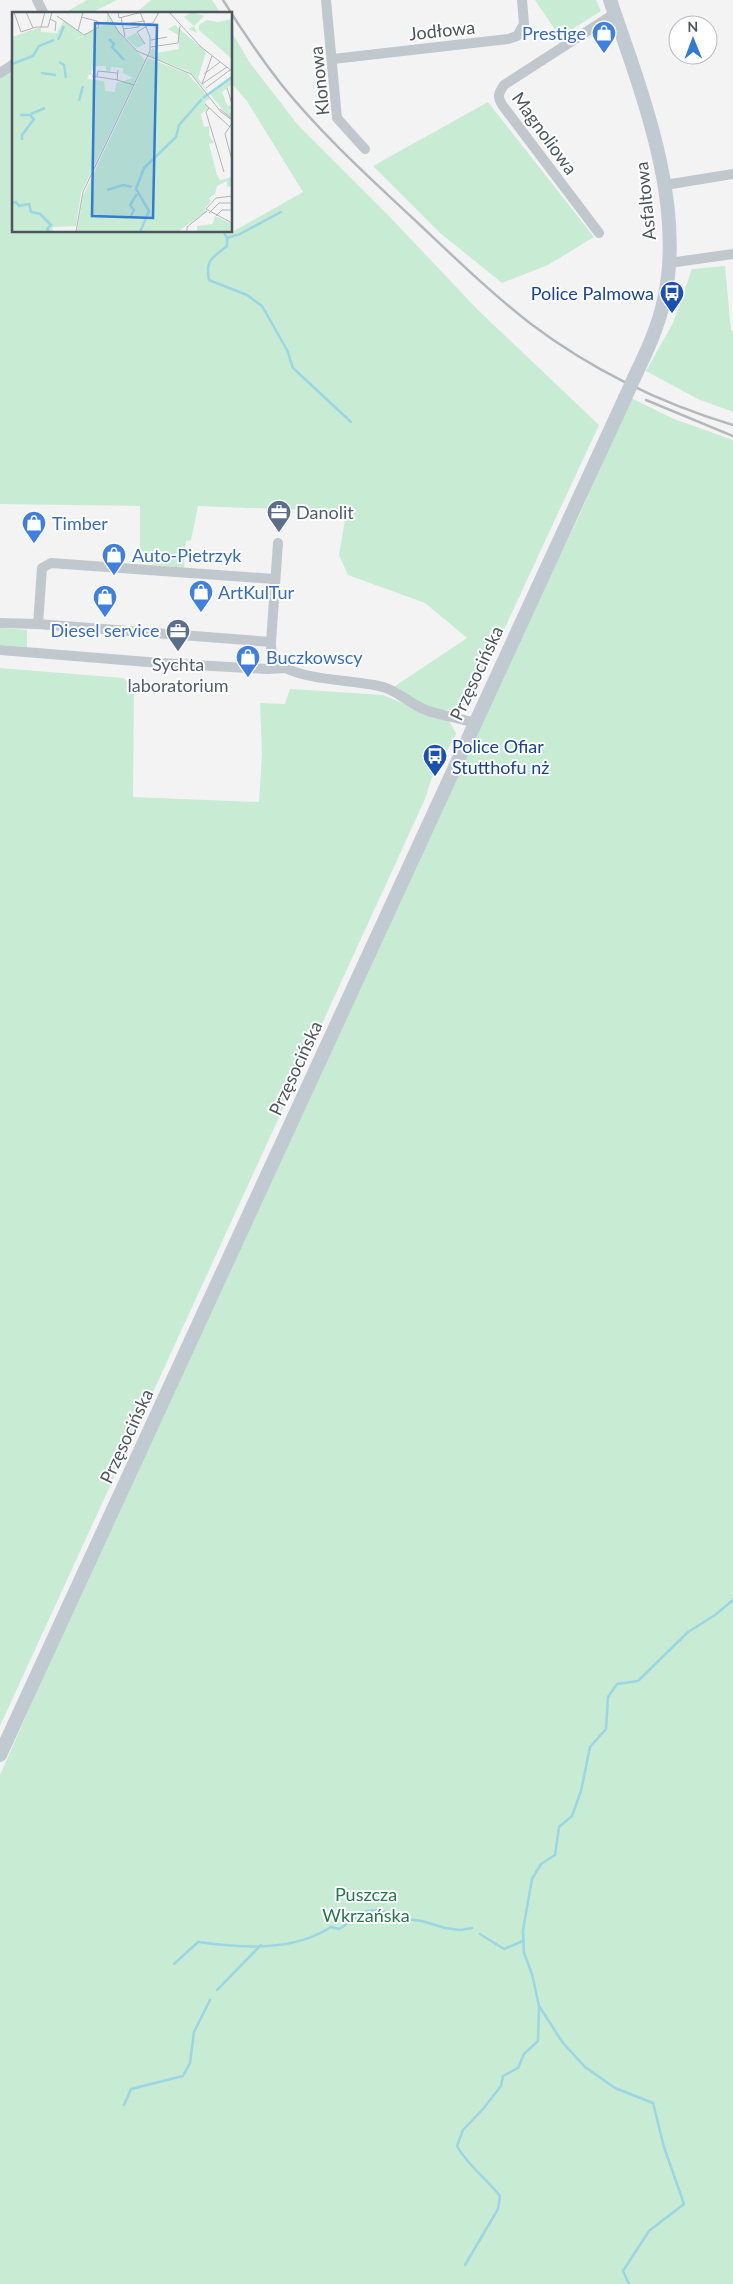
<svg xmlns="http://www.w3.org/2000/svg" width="733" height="2284" font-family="Lato,sans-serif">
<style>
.green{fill:#c8ebd4}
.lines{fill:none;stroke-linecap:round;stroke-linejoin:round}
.stream{stroke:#9ad6e3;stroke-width:2.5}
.street{stroke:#c0c7cd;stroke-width:10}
.secondary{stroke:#c1c9d1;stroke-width:14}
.rail{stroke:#b5b8bb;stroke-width:2.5}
.secondary-bridge{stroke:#c1c9d1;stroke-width:14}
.labels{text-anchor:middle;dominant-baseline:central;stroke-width:4;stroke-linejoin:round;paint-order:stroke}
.street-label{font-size:18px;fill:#4c565e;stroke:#fff}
.shop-label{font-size:18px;fill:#366cbe;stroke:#fff;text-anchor:start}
.transit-label{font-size:18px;fill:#164399;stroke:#fff;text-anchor:end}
.service-label{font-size:18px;fill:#4e5e75;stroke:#fff;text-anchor:start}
.park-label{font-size:18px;fill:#24784b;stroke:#fff}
.inset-river{fill:none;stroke:#9ad6e3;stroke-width:2.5}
.inset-road{fill:none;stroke:#b1b4b7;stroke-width:1}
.view{fill:#317ccf;fill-opacity:0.15;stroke:#317ccf;stroke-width:2.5}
.inset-edge{fill:none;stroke:#4c565e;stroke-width:2.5}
</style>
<rect width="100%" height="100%" fill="#f4f3f3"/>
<g class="green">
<polygon points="87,0 117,0 89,14 68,14 68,11"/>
<polygon points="151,0 212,0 221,14 135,14"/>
<polygon points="535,0 596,0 601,11 560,37"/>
<path d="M231 31 250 63 298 125 388 215 478 310 599 425 469 705H456L453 710C430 712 412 699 392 688L467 638 425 603 348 575 339 555 346 514 307 510 198 506 191 540 186 541 184 568 140 563V506L0 504V78L14 70V231H231V229L234 231 303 192 247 101 231 83Z"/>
<polygon points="488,102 594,237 548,265 502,283 440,233 373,166"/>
<polygon points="725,266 731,331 733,331 733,412 698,399 646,371 673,323 692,269"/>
<polygon points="631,398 674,419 733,440 733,2284 0,2284 0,1775 108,1530 481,719 580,514"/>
<polygon points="0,628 27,630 27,647 0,645"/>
<polygon points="0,668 123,678 134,687 133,797 259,802 262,754 260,703 285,704 290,689 383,695 429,714 448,718 456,734 431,780 425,799 0,1726"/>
</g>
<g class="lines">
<g class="stream">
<path d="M223 231 227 238V246C212 258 205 260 209 280L247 295 262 306 287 350 293 368 351 422"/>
<polyline points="227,238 240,234 281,212"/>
<polyline points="480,1934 504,1949 523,1941"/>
<path d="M174 1964 198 1942C241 1948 293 1952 331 1927L339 1929 366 1911 381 1910 398 1918 422 1921 445 1928 460 1930 472 1928"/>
<polyline points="217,1990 261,1945"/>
<polyline points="124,2105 131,2089 183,2076 190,2063 194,2032 210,2000"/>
<path d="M465 2265 498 2209 500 2196C486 2178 468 2166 457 2146L463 2130 483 2109 501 2086 503 2076 518 2068 524 2054 538 2041 539 2008"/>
<polyline points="629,2284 623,2271 649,2231 684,2204 664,2147 653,2103 615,2088 585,2067 563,2043 539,2006 532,1974 524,1953 523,1930 532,1879 541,1864 555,1855 559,1827 572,1816 581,1791 590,1747 606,1729 608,1697 617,1684 638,1681 688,1632 715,1615 733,1600"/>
</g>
<g class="street">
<polyline points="37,0 44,14"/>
<polyline points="326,0 337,118 365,149"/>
<polyline points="333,59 508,39 517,36 524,24 522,0"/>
<polyline points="0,73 14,64"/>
<polyline points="665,185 733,174"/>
<path d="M599 233 503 106C497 97 498 94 504 85L614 14"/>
<polyline points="669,263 733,254"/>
<path d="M278 543 271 642C271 648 271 655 275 660 293 682 360 679 386 688 400 693 412 705 426 710 441 716 458 717 474 723"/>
<polyline points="0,623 38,624 271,642"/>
<polyline points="38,624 42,568 51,563 275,579"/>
<polyline points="0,650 160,663 267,669 286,668"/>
</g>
<g class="secondary">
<path d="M610 0C641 91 686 203 664 300 658 328 646 353 634 378"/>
<polyline points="0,1755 625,398"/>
</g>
<g class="rail">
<path d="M223 0C241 29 260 57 281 84 322 135 371 179 419 224 455 258 491 293 531 324 592 370 660 403 733 425"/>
<polyline points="646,400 733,436"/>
</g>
<polyline class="secondary-bridge" points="625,398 634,378"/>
</g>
<defs>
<symbol id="shop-pin" viewBox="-11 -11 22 30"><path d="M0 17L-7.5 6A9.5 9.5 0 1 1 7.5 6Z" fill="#3f7fe0" stroke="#fff"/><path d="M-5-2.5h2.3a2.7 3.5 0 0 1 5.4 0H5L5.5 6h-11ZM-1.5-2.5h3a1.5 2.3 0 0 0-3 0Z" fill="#fff"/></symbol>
<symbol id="bus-pin" viewBox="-11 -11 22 30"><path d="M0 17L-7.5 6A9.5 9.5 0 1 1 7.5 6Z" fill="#1a4fb4" stroke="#fff"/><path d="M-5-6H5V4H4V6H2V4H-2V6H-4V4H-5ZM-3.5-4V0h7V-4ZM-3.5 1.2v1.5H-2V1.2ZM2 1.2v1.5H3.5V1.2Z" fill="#fff"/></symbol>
<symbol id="office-pin" viewBox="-11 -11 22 30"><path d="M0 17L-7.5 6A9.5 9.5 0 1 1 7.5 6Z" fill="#5c6f8a" stroke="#fff"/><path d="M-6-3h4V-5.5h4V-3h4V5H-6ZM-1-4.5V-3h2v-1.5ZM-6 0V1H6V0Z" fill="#fff"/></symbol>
</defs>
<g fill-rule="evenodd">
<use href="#shop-pin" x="590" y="19" width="28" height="38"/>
<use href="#bus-pin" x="658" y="279" width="28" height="38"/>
<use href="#office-pin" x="265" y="498" width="28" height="38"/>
<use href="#shop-pin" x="20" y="509" width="28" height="38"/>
<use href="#shop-pin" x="100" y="541" width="28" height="38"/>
<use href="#shop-pin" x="187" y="578" width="28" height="38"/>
<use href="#shop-pin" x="91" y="583" width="28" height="38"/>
<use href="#office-pin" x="164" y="617" width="28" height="38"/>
<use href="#shop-pin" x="234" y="643" width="28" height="38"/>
<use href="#bus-pin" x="421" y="742" width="28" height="38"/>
</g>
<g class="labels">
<g class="street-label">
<text transform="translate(442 30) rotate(-6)">Jodłowa</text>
<text transform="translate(319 81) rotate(-96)">Klonowa</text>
<text transform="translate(545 133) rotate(54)">Magnoliowa</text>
<text transform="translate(645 201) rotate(-96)">Asfaltowa</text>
<text transform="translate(476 673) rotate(-65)">Przęsocińska</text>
<text transform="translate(295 1068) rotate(-65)">Przęsocińska</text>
<text transform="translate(126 1436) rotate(-65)">Przęsocińska</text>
</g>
<g class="shop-label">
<text x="586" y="33" text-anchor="end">Prestige</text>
<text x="52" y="523">Timber</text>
<text x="132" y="555">Auto-Pietrzyk</text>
<text x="218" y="592">ArtKulTur</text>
<text x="105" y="630" text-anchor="middle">Diesel service</text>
<text x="266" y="657">Buczkowscy</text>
</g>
<g class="transit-label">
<text x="654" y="293">Police Palmowa</text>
<text x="452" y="746" text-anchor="start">Police Ofiar<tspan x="452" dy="21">Stutthofu nż</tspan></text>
</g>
<g class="service-label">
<text x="296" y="512">Danolit</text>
<text x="178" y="664" text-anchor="middle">Sychta<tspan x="178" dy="21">laboratorium</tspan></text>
</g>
<g class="park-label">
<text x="366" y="1894">Puszcza<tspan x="366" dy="21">Wkrzańska</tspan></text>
</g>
</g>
<g transform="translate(12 12)">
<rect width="220" height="220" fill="#f4f3f3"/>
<path d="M95 0 108 22 133 48 69 181 64 214 41 215 40 220H0V25L29 15V20L45 21 52 8 72 24 60 29 98 10 96 4 97 10 89 14 95 9ZM82 54H94V59L98 60 99 55 111 56V61L121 66 104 71 103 80 93 79 92 69 75 67 77 62 81 64 79 60ZM180 0 192 4 182 14 185 21 172 15 177 17 182 14 172 5ZM220 7V47L187 18V13L195 8 206 10ZM163 13 194 40 186 66 197 81 176 59 137 44 141 35 144 41 167 37 166 23 156 17ZM124 21 133 32 125 36 114 26ZM136 46 175 61 198 87 193 90 197 96 189 102 192 115 197 114V123L202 131 197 132 205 163 208 168 220 165V174L215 175V169L205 174 203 182 197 186 199 189 193 196 194 200 165 220H65L71 184ZM220 64V72L210 80 215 93 220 95 217 99 220 103 217 105 197 81ZM203 204 220 212V220H185V214L201 212Z" fill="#c8ebd4" fill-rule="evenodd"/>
<path class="inset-river" d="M220 14V30M97 27 102 32 100 35 112 48M46 28 52 14M47 50 52 53 54 66M0 52 21 44 27 34 42 28M29 61 44 63M191 86 220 65M67 89 71 74M19 102 33 96M8 103H18L22 107 10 123V128M95 178 111 173 120 175M0 191 4 190 7 194 17 192 19 200 28 202 39 213 35 217 37 220M119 204 122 198 118 193 125 182M128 220 137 199 124 177 132 156 164 125 167 113 190 87"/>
<path class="inset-road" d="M2 0 9 20 24 15H36L40 0M14 0 21 16M95 0 106 19 125 39 179 62 209 100 220 108M106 0 107 6 130 0M157 0 189 35 220 59M45 4 72 23 87 15 85 9 69 5M109 5 113 25M38 7 44 10 43 19M110 12 133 9M134 12 141 11 147 0M29 15 33 0M111 17 127 15V11M66 19 71 0M139 28 155 25M133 32 125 20 135 14M139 35 166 31 168 14M106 58 105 68 122 73M192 62 208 50M80 64 106 68M85 64 86 59 105 61M190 72 215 55M190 72 200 44M194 76 218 58M215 76 220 92M193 92 218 115M197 96 194 100 212 160M208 97 220 107M220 111 213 122 220 148M220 184 204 186 194 197 220 211M197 201 207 191H220M204 204 210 198H220M64 220 71 180 138 39V25L128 0M175 220V215L195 199"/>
<path class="view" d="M83 11 145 13 141 206 80 204Z"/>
<rect width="220" height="220" class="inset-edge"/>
</g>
<g transform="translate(693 40) rotate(359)"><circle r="24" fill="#ffffff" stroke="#b7bbbf"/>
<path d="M0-4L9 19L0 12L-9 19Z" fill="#317ccf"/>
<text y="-8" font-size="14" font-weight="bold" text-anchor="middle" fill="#4c565e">N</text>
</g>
</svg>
